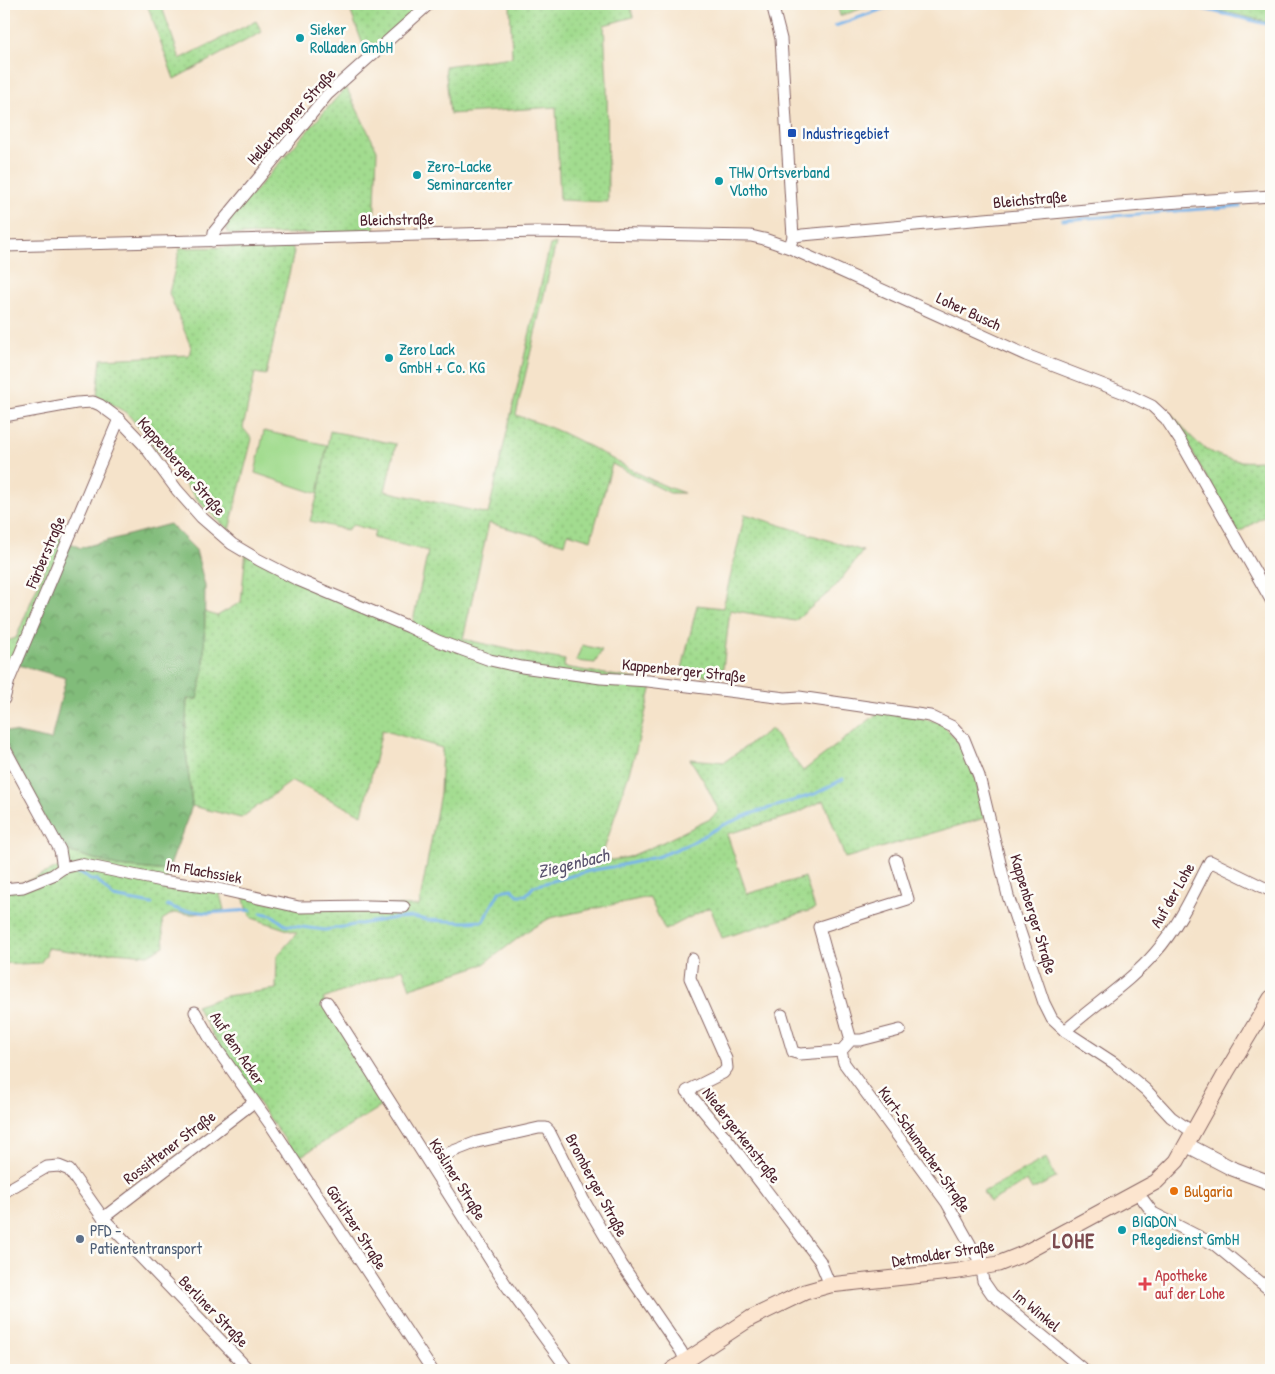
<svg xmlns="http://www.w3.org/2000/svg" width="1275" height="1374" font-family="'Patrick Hand',sans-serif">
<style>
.grass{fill:url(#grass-dots);stroke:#767e5d}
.forest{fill:url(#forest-crowns);stroke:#666e52}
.park{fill:#a2dc8f;stroke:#767e5d}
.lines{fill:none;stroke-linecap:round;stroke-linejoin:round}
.stream{stroke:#78b4ea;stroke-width:3}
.minor-casing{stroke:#866463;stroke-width:13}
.tertiary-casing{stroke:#866463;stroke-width:16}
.secondary-casing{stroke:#866463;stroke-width:17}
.minor{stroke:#fff;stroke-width:11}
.tertiary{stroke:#fff;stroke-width:14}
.secondary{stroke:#fce5cf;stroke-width:15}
.culture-dot{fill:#0f9aa8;stroke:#fdfcf7;stroke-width:2}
.transit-dot{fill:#1a4fb4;stroke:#fdfcf7;stroke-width:2}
.food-dot{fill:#e8710a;stroke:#fdfcf7;stroke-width:2}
.service-dot{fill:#5c6f8a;stroke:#fdfcf7;stroke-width:2}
.health-dot{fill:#e0444e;stroke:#fdfcf7;stroke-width:2}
.labels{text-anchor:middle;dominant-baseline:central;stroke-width:5;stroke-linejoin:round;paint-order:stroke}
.culture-label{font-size:16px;fill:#0d838f;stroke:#fdfcf7;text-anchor:start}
.street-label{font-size:16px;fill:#4a1f2b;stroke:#fdfcf7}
.transit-label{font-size:16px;fill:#164399;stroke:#fdfcf7;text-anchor:start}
.food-label{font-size:16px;fill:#c56008;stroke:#fdfcf7;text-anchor:start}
.service-label{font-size:16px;fill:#4e5e75;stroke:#fdfcf7;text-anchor:start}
.health-label{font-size:16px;fill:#be3a42;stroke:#fdfcf7;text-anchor:start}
.water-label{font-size:18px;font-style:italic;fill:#5a536e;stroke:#fdfcf7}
.district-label{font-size:21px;font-weight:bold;letter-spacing:1px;fill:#7c4b50;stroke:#fdfcf7}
</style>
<defs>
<pattern id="grass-dots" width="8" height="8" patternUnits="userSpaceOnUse" patternTransform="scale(1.25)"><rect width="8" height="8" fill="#a2dc8f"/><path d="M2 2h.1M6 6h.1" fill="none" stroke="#8dbc7c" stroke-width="1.8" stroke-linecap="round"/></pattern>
<pattern id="forest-crowns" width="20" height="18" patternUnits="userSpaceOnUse" patternTransform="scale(1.25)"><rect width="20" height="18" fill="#81bc7a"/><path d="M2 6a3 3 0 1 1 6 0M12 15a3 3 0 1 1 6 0" fill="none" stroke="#6c9864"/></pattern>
</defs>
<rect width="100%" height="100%" fill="#fdfcf7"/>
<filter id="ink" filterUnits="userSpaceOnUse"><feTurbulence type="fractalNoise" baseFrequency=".02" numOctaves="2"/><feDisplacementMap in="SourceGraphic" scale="10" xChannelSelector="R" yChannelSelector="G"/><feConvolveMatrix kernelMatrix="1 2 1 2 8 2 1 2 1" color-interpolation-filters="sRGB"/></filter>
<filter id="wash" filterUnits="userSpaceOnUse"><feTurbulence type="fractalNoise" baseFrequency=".0096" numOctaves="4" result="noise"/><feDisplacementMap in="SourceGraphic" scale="20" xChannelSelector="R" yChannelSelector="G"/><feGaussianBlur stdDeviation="1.12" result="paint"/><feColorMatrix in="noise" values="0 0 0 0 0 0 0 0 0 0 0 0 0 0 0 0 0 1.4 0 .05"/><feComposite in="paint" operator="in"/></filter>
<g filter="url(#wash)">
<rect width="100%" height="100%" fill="#f5e3ca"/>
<g class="grass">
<polygon points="147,4 161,4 180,59 256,21 262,32 174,79"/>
<polygon points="348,4 425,4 367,56"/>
<polygon points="510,4 630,4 633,17 604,25 607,84 608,202 560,200 556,107 450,114 445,66 512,57"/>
<polygon points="837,4 875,4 840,16"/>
<polygon points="1192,4 1271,4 1271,23"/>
<polygon points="346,87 377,150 374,232 234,235 228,233 226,227 232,217"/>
<path d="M556 243 516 415C532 421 548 426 563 433 604 452 641 479 684 493H670L612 464 591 540 568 533 565 544 489 523 463 639 525 653 565 660 564 667 653 682 635 754 601 859 612 860 629 857 659 844 710 819 719 811 705 783 690 759 724 762 771 729 803 771 881 711 940 722 961 744 975 778 985 818 845 858 824 800 794 815 727 834 747 894 805 877 815 909 722 938 710 907 665 930 649 897 550 918 529 930 484 964 410 988 403 969 323 999 387 1103 298 1158 232 1066 196 1006 226 996 276 989 277 956 297 933 252 918 246 908 243 894 265 902 419 906 440 793 442 748 382 730 362 815 292 781 241 818 192 806 185 742 187 699H197L204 669 205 612 217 616 241 602 246 550 258 558 412 626 428 551 373 538 375 531 353 525 347 530 310 521 318 494 330 431 396 444 385 491 488 514 550 245Z"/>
<polygon points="292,246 294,252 266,375 255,373 243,428 252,439 229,530 204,507 127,413 97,396 101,359 189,355 191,347 169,293 180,248"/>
<path d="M1169 411C1178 421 1187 434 1198 443 1218 460 1246 465 1271 459V512L1238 533Z"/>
<polygon points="745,514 863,551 834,588 795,621 730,610 722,677 681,673 697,605 723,608"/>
<polygon points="58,536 71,543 15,664 8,659 4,669 4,642 16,638"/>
<polygon points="61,849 117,866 168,871 166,883 219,890 224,910 193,914 173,913 162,920 164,946 148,955 114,952 92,954 47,948 46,955 40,963 19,964 4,963 4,885 23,883 61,866"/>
<polygon points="1046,1158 1056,1178 1032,1190 1027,1181 990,1202 983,1192"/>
</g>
<polygon class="forest" points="170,524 196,550 205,586 204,669 197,699 187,699 185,742 192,806 168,871 117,866 61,849 4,743 4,730 51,740 66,678 15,664 71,543 80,548"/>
<g class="park">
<polygon points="264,431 327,445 318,494 255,473"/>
<polygon points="582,645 602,650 595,663 576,661"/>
</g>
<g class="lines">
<g class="stream">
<polyline points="1182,4 1271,25"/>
<polyline points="835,26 897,4"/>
<polyline points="1062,220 1240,206"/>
<polyline points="77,873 85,875 90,880 97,880 113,897 152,904"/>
<polyline points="167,905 182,911 192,911 208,913 251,910"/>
<polyline points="261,913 272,915 285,925 325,930 395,918 413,917 427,920 465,922 483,921 500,891 512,889 518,895 526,895 534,886 593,870 618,866 660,856 689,844 721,826 750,814 815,794 843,779"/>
</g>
</g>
</g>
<g filter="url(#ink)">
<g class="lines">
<defs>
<g id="minor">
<polyline points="772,4 781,39 793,237 791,243"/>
<polyline points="793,237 802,235 1165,203 1271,196"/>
<polyline points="213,241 214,232 327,95 429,4"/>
<polyline points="4,246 536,232 751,236 764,239 790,248 1026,355 1127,394 1152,406 1166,419 1181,442 1271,600"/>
<polyline points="4,416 76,403 93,402 100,405 119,419 143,444 177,490 201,517 232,544 259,560 298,580 409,627 438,641 490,660 522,667 601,678 648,681 785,698 799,697 930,716 953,727 964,739 979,776 1008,896 1044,1003 1052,1019 1065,1031 1114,1063 1146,1090 1171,1117 1194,1133"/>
<polyline points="4,699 9,680 119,419"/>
<polyline points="4,747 60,850 63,868"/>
<polyline points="4,889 23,887 53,875 63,868 80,864 162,881 219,889 299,907 368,906 404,907"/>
<polyline points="692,959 690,978 726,1059 727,1068 723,1073 687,1091 731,1144 820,1261 830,1285"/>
<polyline points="327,1002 506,1285 568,1370"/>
<polyline points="195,1012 212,1042 270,1124 432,1370"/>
<polyline points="782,1015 793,1052 800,1054 841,1051"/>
<polyline points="900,1030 861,1040 851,1040 841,1051 844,1063 947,1203 979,1260 983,1281 992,1294 1084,1370"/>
<path d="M1065 1031C1095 1004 1129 983 1155 953 1179 926 1194 892 1210 861L1271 891"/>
<polyline points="851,1040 819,927 908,899 896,860"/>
<polyline points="428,1161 477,1142 539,1128 546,1128 549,1131 583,1199 622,1265 681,1351 690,1370"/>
<polyline points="4,1192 47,1167 59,1166 69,1170 103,1218 249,1370"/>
<polyline points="1138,1193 1153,1213 1215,1245 1271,1291"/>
<polyline points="103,1218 254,1102"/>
</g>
<polyline id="tertiary" points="1187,1145 1231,1168 1271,1183"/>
<polyline id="secondary" points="672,1370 751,1318 805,1292 830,1285 959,1271 998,1264 1023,1254 1156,1182 1177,1161 1226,1073 1271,998"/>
</defs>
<use href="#minor" class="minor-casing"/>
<use href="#tertiary" class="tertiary-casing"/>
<use href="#secondary" class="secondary-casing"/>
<use href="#minor" class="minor"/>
<use href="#tertiary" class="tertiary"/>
<use href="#secondary" class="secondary"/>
</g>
</g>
<g class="culture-dot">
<circle cx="300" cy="38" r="5"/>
<circle cx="417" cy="175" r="5"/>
<circle cx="719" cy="181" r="5"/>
<circle cx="389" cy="358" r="5"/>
<circle cx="1122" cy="1230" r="5"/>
</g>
<rect class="transit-dot" x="787" y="128" width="10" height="10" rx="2.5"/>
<circle class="food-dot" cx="1174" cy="1191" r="5"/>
<circle class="service-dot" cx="80" cy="1239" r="5"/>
<path class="health-dot" d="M1142.5 1276.5h5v5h5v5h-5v5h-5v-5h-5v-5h5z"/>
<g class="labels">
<g class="culture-label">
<text x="310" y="29">Sieker<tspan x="310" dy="18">Rolladen GmbH</tspan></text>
<text x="427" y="166">Zero-Lacke<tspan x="427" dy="18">Seminarcenter</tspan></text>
<text x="729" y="172">THW Ortsverband<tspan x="729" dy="18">Vlotho</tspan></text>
<text x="399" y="349">Zero Lack<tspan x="399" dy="18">GmbH + Co. KG</tspan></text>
<text x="1132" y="1221">BIGDON<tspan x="1132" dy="18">Pflegedienst GmbH</tspan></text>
</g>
<g class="street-label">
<text transform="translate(291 116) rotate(-48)">Hellerhagener Straße</text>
<text transform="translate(1030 199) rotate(-5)">Bleichstraße</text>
<text transform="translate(397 219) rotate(-1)">Bleichstraße</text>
<text transform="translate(969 311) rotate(25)">Loher Busch</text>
<text transform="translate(182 466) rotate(49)">Kappenberger Straße</text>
<text transform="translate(45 552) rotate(-67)">Färberstraße</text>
<text transform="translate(684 670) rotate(6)">Kappenberger Straße</text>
<text transform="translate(204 871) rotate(10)">Im Flachssiek</text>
<text transform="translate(1172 895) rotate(-60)">Auf der Lohe</text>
<text transform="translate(1034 914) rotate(73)">Kappenberger Straße</text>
<text transform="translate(238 1048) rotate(56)">Auf dem Acker</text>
<text transform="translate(742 1135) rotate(52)">Niedergerkenstraße</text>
<text transform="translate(169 1147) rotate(-37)">Rossittener Straße</text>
<text transform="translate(925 1149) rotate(55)">Kurt-Schumacher-Straße</text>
<text transform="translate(458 1179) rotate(58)">Kösliner Straße</text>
<text transform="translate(597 1185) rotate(62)">Bromberger Straße</text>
<text transform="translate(357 1227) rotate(57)">Görlitzer Straße</text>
<text transform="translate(943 1253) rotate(-9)">Detmolder Straße</text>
<text transform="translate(1037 1310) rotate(40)">Im Winkel</text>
<text transform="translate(214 1311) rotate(46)">Berliner Straße</text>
</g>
<g class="transit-label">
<text x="802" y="133">Industriegebiet</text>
</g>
<g class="food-label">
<text x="1184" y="1191">Bulgaria</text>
</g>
<g class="service-label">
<text x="90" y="1230">PFD -<tspan x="90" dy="18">Patiententransport</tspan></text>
</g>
<g class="health-label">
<text x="1155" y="1275">Apotheke<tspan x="1155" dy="18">auf der Lohe</tspan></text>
</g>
<g class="water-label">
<text transform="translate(573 863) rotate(-14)">Ziegenbach</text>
</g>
<g class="district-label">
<text x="1074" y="1240">LOHE</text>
</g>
</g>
<rect width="1275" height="1374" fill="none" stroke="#fdfcf7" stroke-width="20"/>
</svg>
